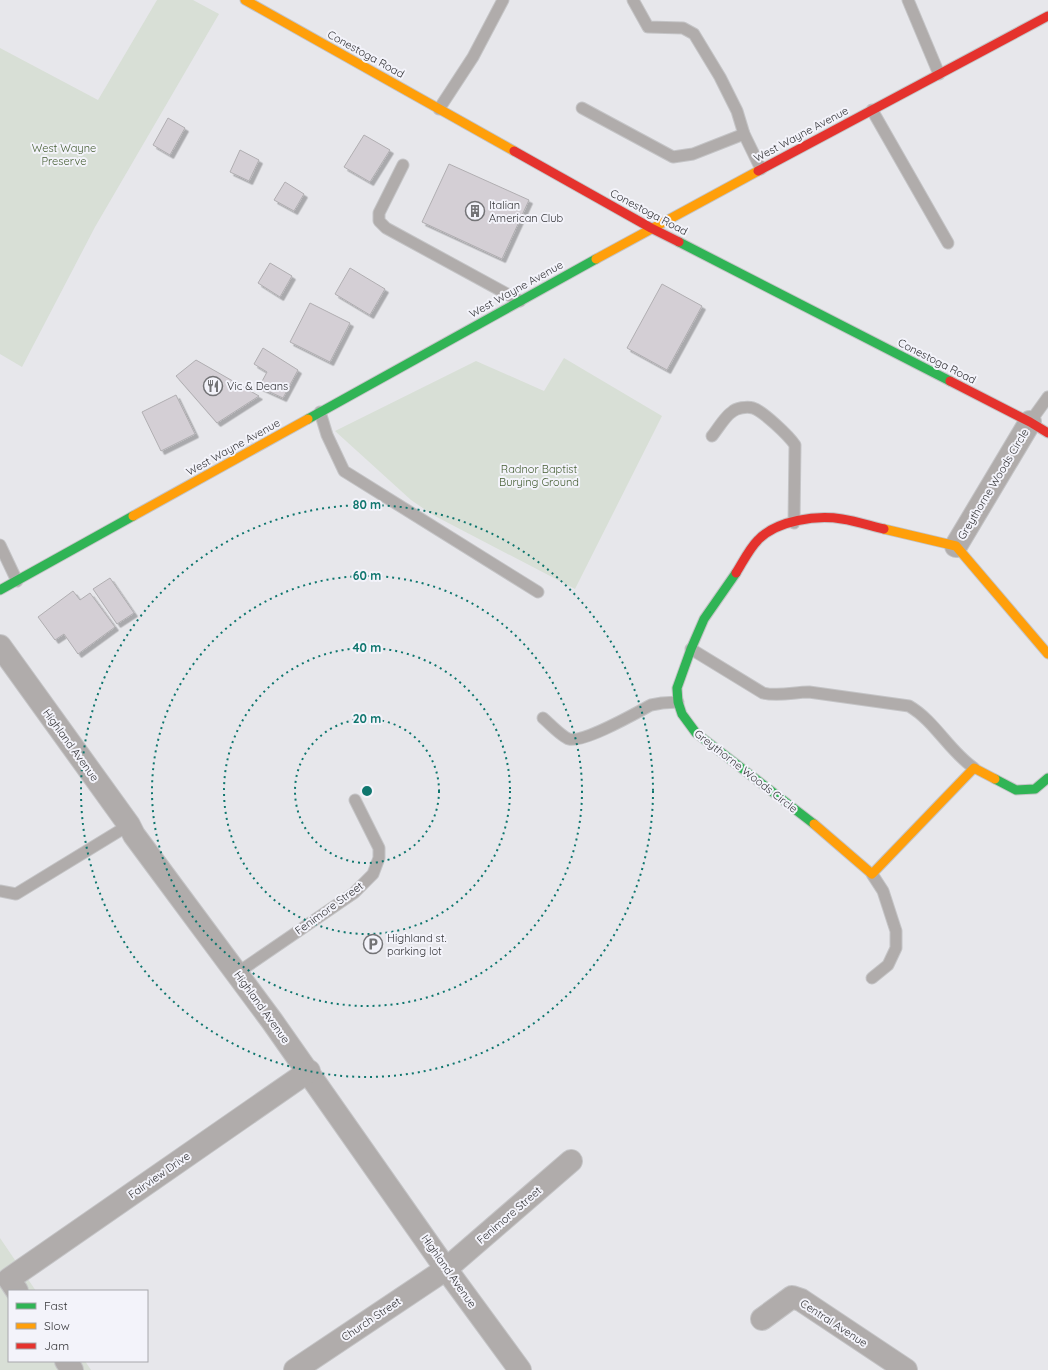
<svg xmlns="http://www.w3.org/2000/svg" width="1048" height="1370" font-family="Quicksand,sans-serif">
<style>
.green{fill:#d8dfd6}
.building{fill:#d4cfd5;stroke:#b0aeb1;filter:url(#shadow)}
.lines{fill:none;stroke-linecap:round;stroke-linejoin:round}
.lane-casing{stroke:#c4c4c6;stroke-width:13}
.street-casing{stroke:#c4c4c6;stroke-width:24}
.fast-casing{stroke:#c4c4c6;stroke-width:11}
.slow-casing{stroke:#c4c4c6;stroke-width:11}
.jam-casing{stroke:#c4c4c6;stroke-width:11}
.lane{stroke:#b0acab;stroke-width:11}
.street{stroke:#b0acab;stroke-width:22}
.fast{stroke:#30b455;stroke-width:9}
.slow{stroke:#ff9f0a;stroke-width:9}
.jam{stroke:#e5322d;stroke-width:9}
.ring{fill:none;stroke:#0f766e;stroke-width:2;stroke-dasharray:2 4}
.labels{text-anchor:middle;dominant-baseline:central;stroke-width:4;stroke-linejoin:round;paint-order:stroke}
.street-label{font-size:11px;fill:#343437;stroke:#f3f3fa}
.park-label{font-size:11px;fill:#465f34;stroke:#f3f3fa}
.poi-label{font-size:11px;fill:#343437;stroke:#f3f3fa;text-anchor:start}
.centre{fill:#0f766e;stroke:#f3f3fa;stroke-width:2}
.ring-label{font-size:12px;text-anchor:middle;font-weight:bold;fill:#0f766e;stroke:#f3f3fa;stroke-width:4;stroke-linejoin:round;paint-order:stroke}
</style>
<defs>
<filter id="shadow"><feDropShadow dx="3.5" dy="3.5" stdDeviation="0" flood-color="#0004"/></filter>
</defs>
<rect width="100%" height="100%" fill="#e7e7eb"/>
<g class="green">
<polygon points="157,0 193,0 219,14 95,227 22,367 0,354 0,48 98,100"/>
<polygon points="564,358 662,416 575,589 433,515 411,500 335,431 476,361 544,391"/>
<polygon points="0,1238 36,1291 9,1291 9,1361 85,1361 91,1370 0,1370"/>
</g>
<g class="building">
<polygon points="168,118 185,128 170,155 153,145"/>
<polygon points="364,135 390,150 370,182 344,167"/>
<polygon points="240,150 259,160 249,181 230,172"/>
<polygon points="449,164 529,200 502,259 422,222"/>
<polygon points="285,182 304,194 294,211 274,200"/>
<polygon points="270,263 292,276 280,297 258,283"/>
<polygon points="350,268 385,289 370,315 335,294"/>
<polygon points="662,284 702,306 667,370 627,348"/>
<polygon points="310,303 350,323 330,362 290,342"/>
<polygon points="263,348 298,370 283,398 259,387 267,372 254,364"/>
<polygon points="196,360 259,396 217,423 176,376"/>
<polygon points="176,395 195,434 161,451 142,412"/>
<polygon points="110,578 134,613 117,624 93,589"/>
<polygon points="73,591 80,600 90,593 115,627 78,654 64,634 55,640 38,617"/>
</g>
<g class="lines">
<defs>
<g id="lane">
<polyline points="633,0 648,27 683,28 694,34 720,77 737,111 744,134 761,169"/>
<polyline points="908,0 939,74"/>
<polyline points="582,108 673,157 693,154 744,134"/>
<polyline points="439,109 473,57 503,0"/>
<polyline points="872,110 948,243"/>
<polyline points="403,165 379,213 379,221 386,228 520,301"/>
<polyline points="320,412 327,435 344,471 538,592"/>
<polyline points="1030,422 1048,397"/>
<path d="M712 436C717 430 726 415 732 412 736 408 747 406 753 408 763 411 789 436 795 445L794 523"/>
<polyline points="0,545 17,581"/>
<path d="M691 649 763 693C779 697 794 692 809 692L909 706C935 721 949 751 974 768"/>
<path d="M543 718C549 723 562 737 569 739 584 743 636 713 651 705L662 703 678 702"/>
<polyline points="872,874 883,891 896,931 896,948 888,965 872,978"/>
<polyline points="0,891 16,894 129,825"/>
<polyline points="237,973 354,893 373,874 379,858 379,848 355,800"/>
</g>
<g id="street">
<polyline points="956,546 1030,422"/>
<polyline points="0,646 129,825 134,835 272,1021 446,1269 520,1370"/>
<polyline points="17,1291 9,1279 309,1071"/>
<polyline points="762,1319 792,1297 801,1300 906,1370"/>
<polyline points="66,1361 72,1370"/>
<polyline points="295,1370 446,1269 571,1161"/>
</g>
<g id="fast">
<polyline points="679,242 950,381"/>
<polyline points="308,419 596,259"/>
<polyline points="736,573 704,619 691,649 677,688 678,702 682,714 696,733 814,824"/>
<polyline points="0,590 133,516"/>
<polyline points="995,779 1016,790 1035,789 1048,778"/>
</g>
<g id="slow">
<polyline points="245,0 514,151"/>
<polyline points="596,259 758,171"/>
<polyline points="133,516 308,419"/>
<polyline points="884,529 956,546 1048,654"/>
<polyline points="814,824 872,874 974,768 995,779"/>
</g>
<g id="jam">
<polyline points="514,151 651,228 679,242"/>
<polyline points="758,171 1048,16"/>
<polyline points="950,381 1030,422 1048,433"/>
<path d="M736 573C743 562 749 549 758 540 777 520 817 515 842 519 856 521 871 526 884 529"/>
</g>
</defs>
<use href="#lane" class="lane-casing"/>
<use href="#street" class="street-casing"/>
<use href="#fast" class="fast-casing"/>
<use href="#slow" class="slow-casing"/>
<use href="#jam" class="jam-casing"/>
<use href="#lane" class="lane"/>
<use href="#street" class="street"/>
<use href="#fast" class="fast"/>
<use href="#slow" class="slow"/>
<use href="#jam" class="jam"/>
</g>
<g class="ring">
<circle cx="367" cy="791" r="72"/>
<circle cx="367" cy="791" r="143"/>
<circle cx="367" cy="791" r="215"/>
<circle cx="367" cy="791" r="286"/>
</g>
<defs>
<symbol id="building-ring" viewBox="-11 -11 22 22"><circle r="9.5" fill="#f3f3fa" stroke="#737376" stroke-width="1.5"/><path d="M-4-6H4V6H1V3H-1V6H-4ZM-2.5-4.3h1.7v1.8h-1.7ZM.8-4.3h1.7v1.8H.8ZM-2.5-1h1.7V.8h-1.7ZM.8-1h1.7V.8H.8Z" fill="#737376"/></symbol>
<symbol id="restaurant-ring" viewBox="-11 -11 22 22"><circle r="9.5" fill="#f3f3fa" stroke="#737376" stroke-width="1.5"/><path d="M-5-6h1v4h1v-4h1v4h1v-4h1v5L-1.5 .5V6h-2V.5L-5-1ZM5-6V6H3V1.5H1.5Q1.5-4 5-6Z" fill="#737376"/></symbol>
<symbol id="parking-ring" viewBox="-11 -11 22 22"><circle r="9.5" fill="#f3f3fa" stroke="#737376" stroke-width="1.5"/><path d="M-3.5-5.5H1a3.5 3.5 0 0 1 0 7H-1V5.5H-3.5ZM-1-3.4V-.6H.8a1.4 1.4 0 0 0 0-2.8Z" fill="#737376"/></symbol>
</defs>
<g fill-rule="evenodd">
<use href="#building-ring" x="464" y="200" width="22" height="22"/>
<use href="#restaurant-ring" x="202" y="375" width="22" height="22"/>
<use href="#parking-ring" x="362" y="933" width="22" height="22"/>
</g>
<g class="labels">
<g class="street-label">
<text transform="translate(366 54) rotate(29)">Conestoga Road</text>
<text transform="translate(801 134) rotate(-28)">West Wayne Avenue</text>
<text transform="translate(649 212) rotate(28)">Conestoga Road</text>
<text transform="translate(516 289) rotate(-29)">West Wayne Avenue</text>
<text transform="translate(937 361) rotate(27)">Conestoga Road</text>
<text transform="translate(233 447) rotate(-29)">West Wayne Avenue</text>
<text transform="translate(993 484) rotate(-59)">Greythorne Woods Circle</text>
<text transform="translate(71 745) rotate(54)">Highland Avenue</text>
<text transform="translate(746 771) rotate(38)">Greythorne Woods Circle</text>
<text transform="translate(329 908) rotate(-36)">Fenimore Street</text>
<text transform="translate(262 1007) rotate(54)">Highland Avenue</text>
<text transform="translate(159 1175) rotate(-35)">Fairview Drive</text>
<text transform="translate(509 1215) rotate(-41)">Fenimore Street</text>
<text transform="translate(449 1271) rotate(55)">Highland Avenue</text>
<text transform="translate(371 1319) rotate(-34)">Church Street</text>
<text transform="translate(834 1323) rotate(33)">Central Avenue</text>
</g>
<g class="park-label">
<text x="64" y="148">West Wayne<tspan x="64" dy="13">Preserve</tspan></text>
<text x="539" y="469">Radnor Baptist<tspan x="539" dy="13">Burying Ground</tspan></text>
</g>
<g class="poi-label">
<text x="489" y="205">Italian<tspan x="489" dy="13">American Club</tspan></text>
<text x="227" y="386">Vic &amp; Deans</text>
<text x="387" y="938">Highland st.<tspan x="387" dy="13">parking lot</tspan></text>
</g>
</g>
<circle cx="367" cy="791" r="6" class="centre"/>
<g class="ring-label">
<text x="367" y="509">80 m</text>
<text x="367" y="580">60 m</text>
<text x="367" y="652">40 m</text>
<text x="367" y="723">20 m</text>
</g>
<rect x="8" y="1290" width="140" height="72" fill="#f3f3fa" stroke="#a7a7ac"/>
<rect x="16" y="1303" width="20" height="6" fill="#30b455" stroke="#a7a7ac"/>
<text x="44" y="1310" font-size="12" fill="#343437">Fast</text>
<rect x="16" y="1323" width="20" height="6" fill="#ff9f0a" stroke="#a7a7ac"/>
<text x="44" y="1330" font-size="12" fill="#343437">Slow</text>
<rect x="16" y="1343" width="20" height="6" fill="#e5322d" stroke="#a7a7ac"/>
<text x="44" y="1350" font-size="12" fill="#343437">Jam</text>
</svg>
